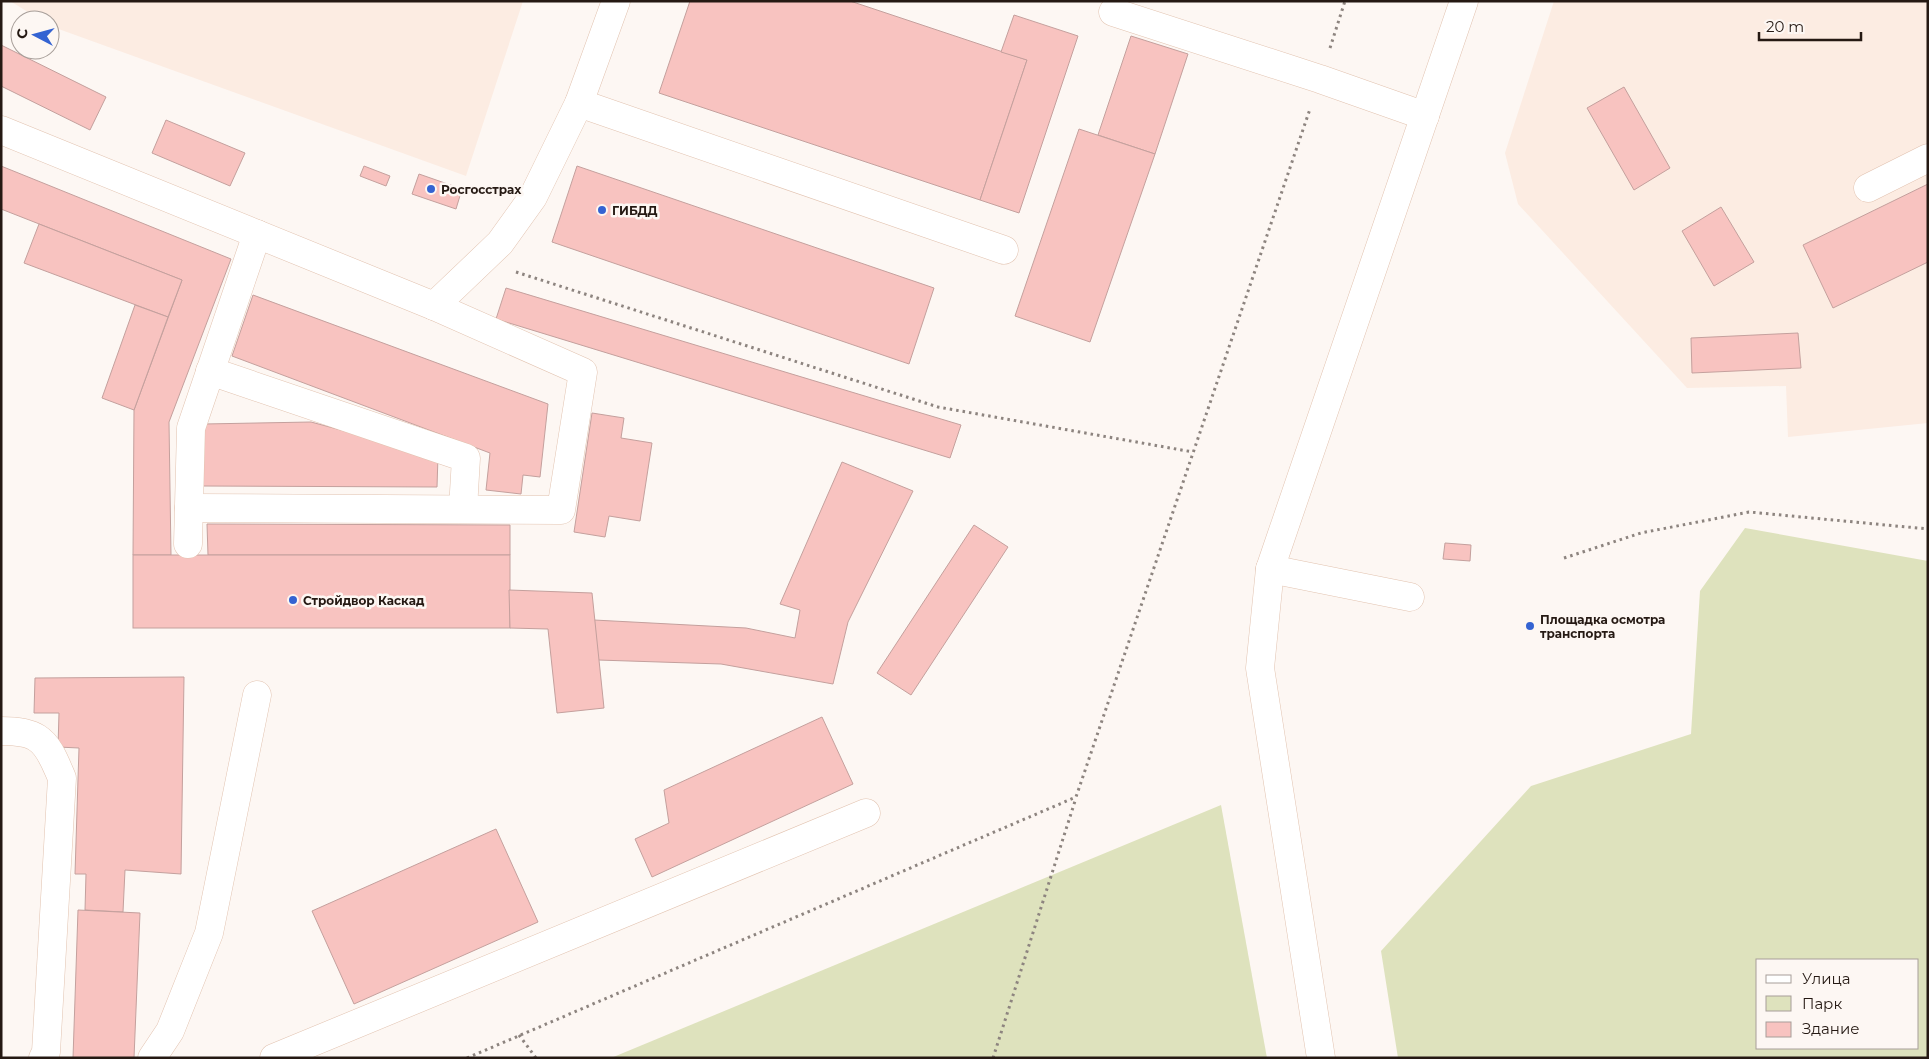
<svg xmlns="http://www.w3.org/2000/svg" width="1929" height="1059" font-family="Montserrat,sans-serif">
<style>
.built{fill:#fcece2}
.green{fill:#dee2bd;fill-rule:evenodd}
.building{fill:#f8c3c0;stroke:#c4a09d}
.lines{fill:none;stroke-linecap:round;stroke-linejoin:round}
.minor-casing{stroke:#e2c3b0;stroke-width:29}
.path{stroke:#8d847f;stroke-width:3;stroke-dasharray:2.5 4;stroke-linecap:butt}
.minor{stroke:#fff;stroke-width:28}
.poi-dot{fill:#3463d2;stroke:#fdf7f3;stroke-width:2}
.labels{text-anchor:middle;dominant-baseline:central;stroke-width:5;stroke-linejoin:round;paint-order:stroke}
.poi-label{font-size:12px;font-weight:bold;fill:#251913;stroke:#fdf7f3;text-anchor:start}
</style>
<rect width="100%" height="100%" fill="#fdf7f3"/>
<g class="built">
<polygon points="10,1 523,1 466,176 53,27 50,26 50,20 41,20"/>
<polygon points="1554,1 1928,1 1928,423 1788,437 1786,386 1687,388 1518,204 1505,153"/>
</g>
<g class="green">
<path d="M1745 528 1928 561V1058H1398L1381 951 1531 786 1691 734 1700 591ZM1758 960H1918V1048H1758Z"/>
<polygon points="1221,805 1267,1058 611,1058"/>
</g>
<g class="building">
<polygon points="690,1 850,1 1027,60 980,200 659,93"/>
<polygon points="1014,15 1078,36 1019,213 980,200 1027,60 1001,52"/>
<polygon points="1131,36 1188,54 1155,154 1098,135"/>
<polygon points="1,45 106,97 90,130 1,86"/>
<polygon points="1624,87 1670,168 1634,190 1587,108"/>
<polygon points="166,120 245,153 230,186 152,153"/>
<polygon points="1079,129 1155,154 1090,342 1015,316"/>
<polygon points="1,166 231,259 169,422 171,555 133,555 134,410 182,280 1,209"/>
<polygon points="364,166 390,176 386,186 360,176"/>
<polygon points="577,166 934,288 909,364 552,242"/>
<polygon points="419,174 462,189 456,209 412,194"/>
<polygon points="1928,184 1928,262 1833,308 1803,245"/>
<polygon points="1721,207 1754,262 1714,286 1682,231"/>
<polygon points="39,224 182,280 168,317 24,263"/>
<polygon points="506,288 961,425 950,458 496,319"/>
<polygon points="253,295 548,404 540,477 523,475 521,494 486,490 490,453 232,356"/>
<polygon points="135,305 168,317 134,410 102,398"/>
<polygon points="1798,333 1801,368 1692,373 1691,338"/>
<polygon points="592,413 624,418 621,438 652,443 640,521 609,516 605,537 574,532"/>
<polygon points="311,422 438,456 437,487 203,486 204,424"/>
<polygon points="842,462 913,491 848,622 833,684 721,664 598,660 594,620 746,628 795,638 800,610 780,604"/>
<polygon points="207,524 510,525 510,555 208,555"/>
<polygon points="974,525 1008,547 911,695 877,673"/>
<polygon points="1445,543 1471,545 1470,561 1443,559"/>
<rect x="133" y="555" width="377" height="73"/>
<polygon points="509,590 592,593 604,708 557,713 548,629 510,628"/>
<polygon points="184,677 181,874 125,870 123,912 85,910 86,874 75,874 79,748 58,747 59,713 34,713 35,678"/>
<polygon points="822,717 853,784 652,877 635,839 669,823 664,790"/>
<polygon points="496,829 538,922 354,1004 312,911"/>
<polygon points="78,910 140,913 134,1058 73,1058"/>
</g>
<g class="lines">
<defs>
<g id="minor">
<polyline points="1113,12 1320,79 1425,116"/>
<polyline points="579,103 1004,250"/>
<polyline points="1,130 434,306 583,372 561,510 189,508"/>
<polyline points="1868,188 1928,158"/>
<polyline points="434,306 500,243 533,197 579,103 616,1"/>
<polyline points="210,371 466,458 463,509"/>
<polyline points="188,544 191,428 257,234"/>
<polyline points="1270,569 1410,597"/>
<path d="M1 731C11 731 28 732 37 738 50 746 56 765 62 778L46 1052 43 1058"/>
<polyline points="152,1058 170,1031 209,933 257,695"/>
<polyline points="274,1058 866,813"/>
<polyline points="1321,1058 1260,668 1270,569 1464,1"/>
</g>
</defs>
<use href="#minor" class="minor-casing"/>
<g class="path">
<polyline points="1330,48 1345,1"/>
<polyline points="516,272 938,407 1193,452"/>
<polyline points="1564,558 1641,533 1749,512 1928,529"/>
<polyline points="519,1035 536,1058"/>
<polyline points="467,1058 1076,797 1310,109"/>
<polyline points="993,1058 1076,798"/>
</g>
<use href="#minor" class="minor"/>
</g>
<g class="poi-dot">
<circle cx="431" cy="189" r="5"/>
<circle cx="602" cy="210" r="5"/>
<circle cx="293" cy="600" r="5"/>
<circle cx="1530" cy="626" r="5"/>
</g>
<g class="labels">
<g class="poi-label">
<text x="441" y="189">Росгосстрах</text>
<text x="612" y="210">ГИБДД</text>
<text x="303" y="600">Стройдвор Каскад</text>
<text x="1540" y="619">Площадка осмотра<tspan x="1540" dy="14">транспорта</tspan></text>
</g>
</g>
<rect width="1929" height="1059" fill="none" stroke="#251913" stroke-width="5"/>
<rect x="1756" y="959" width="162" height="90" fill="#fdf7f3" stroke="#a79e99"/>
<rect x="1766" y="975" width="25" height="8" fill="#ffffff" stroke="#a79e99"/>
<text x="1802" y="984" font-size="15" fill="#251913">Улица</text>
<rect x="1766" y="996" width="25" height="15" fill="#dee2bd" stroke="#a79e99"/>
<text x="1802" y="1009" font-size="15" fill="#251913">Парк</text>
<rect x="1766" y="1022" width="25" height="15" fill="#f8c3c0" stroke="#a79e99"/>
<text x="1802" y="1034" font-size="15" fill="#251913">Здание</text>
<g transform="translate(35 35) rotate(276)"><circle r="24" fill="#fdf7f3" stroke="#a79e99"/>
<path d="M0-4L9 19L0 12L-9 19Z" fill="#3463d2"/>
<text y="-8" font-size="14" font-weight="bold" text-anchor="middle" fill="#251913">С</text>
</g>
<path d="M1759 32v8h102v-8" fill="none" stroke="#251913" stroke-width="2.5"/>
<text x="1766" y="32" font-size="15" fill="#251913" stroke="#fdf7f3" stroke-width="4" paint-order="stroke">20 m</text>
</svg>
